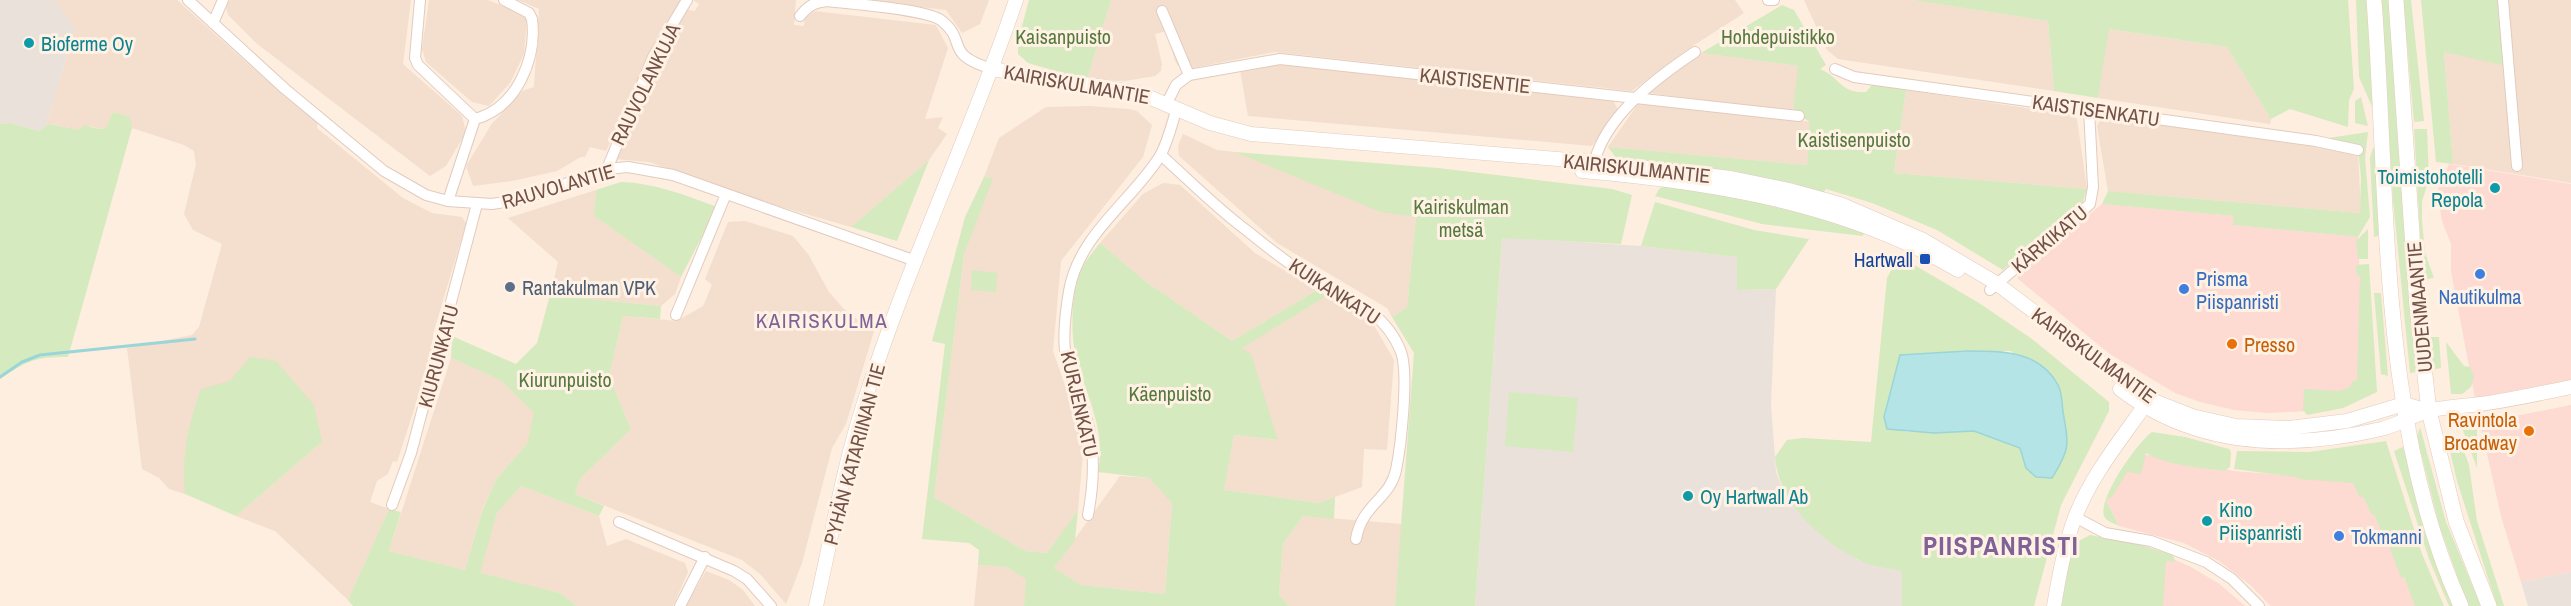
<svg xmlns="http://www.w3.org/2000/svg" width="2571" height="606" font-family="'Archivo Narrow',sans-serif">
<style>
.residential{fill:#f4decd}
.commercial{fill:#fddad2}
.industrial{fill:#eae1db}
.green{fill:#d5eabe;fill-rule:evenodd}
.water{fill:#b4e4e6;stroke:#9ad5d8;stroke-width:1.5}
.lines{fill:none;stroke-linecap:round;stroke-linejoin:round}
.stream{stroke:#9ad5d8;stroke-width:3}
.minor-casing{stroke:#e2cbbe;stroke-width:12}
.tertiary-casing{stroke:#e2cbbe;stroke-width:15}
.secondary-casing{stroke:#e8cbbb;stroke-width:16}
.minor{stroke:#fff;stroke-width:10}
.tertiary{stroke:#fff;stroke-width:14}
.secondary{stroke:#fff;stroke-width:15}
.culture-dot{fill:#0f9aa8;stroke:#fff2e5;stroke-width:2}
.transit-dot{fill:#1a4fb4;stroke:#fff2e5;stroke-width:2}
.shop-dot{fill:#3f7fe0;stroke:#fff2e5;stroke-width:2}
.service-dot{fill:#5c6f8a;stroke:#fff2e5;stroke-width:2}
.food-dot{fill:#e8710a;stroke:#fff2e5;stroke-width:2}
.labels{text-anchor:middle;dominant-baseline:central;stroke-width:6;stroke-linejoin:round;paint-order:stroke}
.park-label{font-size:20px;fill:#56793e;stroke:#fff2e5}
.culture-label{font-size:20px;fill:#0d838f;stroke:#fff2e5;text-anchor:start}
.street-label{font-size:20px;fill:#735146;stroke:#fff2e5}
.transit-label{font-size:20px;fill:#164399;stroke:#fff2e5;text-anchor:end}
.shop-label{font-size:20px;fill:#366cbe;stroke:#fff2e5;text-anchor:start}
.service-label{font-size:20px;fill:#4e5e75;stroke:#fff2e5;text-anchor:start}
.food-label{font-size:20px;fill:#c56008;stroke:#fff2e5;text-anchor:start}
.neighbourhood-label{font-size:21px;letter-spacing:1.5px;fill:#7f6297;stroke:#fff2e5}
.district-label{font-size:26px;font-weight:bold;letter-spacing:1.5px;fill:#7f6297;stroke:#fff2e5}
</style>
<rect width="100%" height="100%" fill="#fdeedf"/>
<g class="residential">
<polygon points="57,0 177,0 284,96 318,120 317,128 403,198 432,213 462,217 466,223 433,334 432,354 397,462 393,461 388,474 377,481 370,502 389,509 348,600 275,531 236,516 322,442 276,362 185,494 169,489 159,478 142,469 127,348 192,335 199,327 222,244 193,230 184,214 196,164 194,151 184,145 132,128 129,117 113,112 106,128 99,129 91,126 80,130 50,124 46,127 75,28 56,4"/>
<polygon points="230,0 411,0 403,64 462,116 466,132 446,166 430,176 256,43 228,15 226,7"/>
<polygon points="429,0 488,0 527,16 524,54 510,83 489,106 472,102 426,62 422,49"/>
<polygon points="518,0 681,0 657,37 636,90 606,151 590,147 585,157 581,157 557,171 512,181 473,186 466,166 491,125 522,91 534,87 539,9"/>
<polygon points="693,0 796,0 794,25 804,26 805,17 814,11 936,25 948,48 925,119 943,117 938,128 947,134 929,160 851,227 764,202 649,162 614,159 618,145 684,9 695,11 699,4"/>
<polygon points="858,0 989,0 980,24 962,33 946,10"/>
<polygon points="1111,0 1735,0 1744,13 1685,51 1632,91 1275,52 1187,69 1179,67 1175,61 1167,31 1155,34 1162,64 1161,71 1155,76 1125,81 1087,80"/>
<polygon points="1804,0 1912,0 2048,21 2054,91 1838,59 1827,50"/>
<polygon points="2503,0 2571,0 2571,183 2453,164 2444,51 2502,64"/>
<polygon points="2108,29 2227,47 2271,119 2270,124 2098,98"/>
<polygon points="1701,53 1799,66 1793,111 1648,93"/>
<polygon points="1276,63 1613,100 1618,110 1592,146 1248,116 1240,70"/>
<polygon points="1906,90 2072,115 2077,119 2087,189 1894,173"/>
<polygon points="1640,101 1811,122 1807,165 1608,147"/>
<polygon points="1090,106 1128,109 1137,111 1152,125 1143,157 1061,261 1053,351 1084,441 1078,510 1047,553 1025,551 934,497 964,255 992,178 984,177 999,138 1046,107"/>
<polygon points="2108,117 2358,153 2361,213 2108,191 2097,126 2101,119"/>
<polygon points="1183,134 1217,150 1235,152 1416,217 1407,307 1392,317 1387,308 1277,243 1179,156 1178,146"/>
<polygon points="1163,183 1180,185 1255,253 1317,290 1232,341 1145,281 1100,243 1143,194"/>
<polygon points="596,190 594,216 681,277 675,294 661,306 550,295 558,262 508,218"/>
<polygon points="745,221 793,236 808,254 829,292 843,308 858,320 875,328 846,424 832,448 802,563 786,604 760,574 742,560 575,494 580,479 631,429 609,376 623,316 677,321 703,306 712,285 705,279 728,222"/>
<polygon points="1327,296 1372,322 1394,360 1387,450 1364,449 1362,487 1319,503 1224,490 1234,435 1277,440 1241,348"/>
<polygon points="451,358 502,381 535,413 527,444 497,478 482,510 465,570 389,551"/>
<polygon points="1120,476 1149,478 1172,502 1165,594 1081,585 1054,568"/>
<polygon points="521,486 599,516 607,546 626,539 685,563 688,572 673,606 577,606 560,593 479,574 497,513"/>
<polygon points="1303,516 1402,524 1395,606 1289,606 1279,595 1283,544"/>
<polygon points="978,565 1007,567 1027,579 1024,606 974,606"/>
<polygon points="706,571 729,580 743,590 755,606 686,606"/>
</g>
<g class="commercial">
<polygon points="2449,164 2571,184 2571,380 2475,398 2451,271 2451,244 2442,221 2437,191"/>
<polygon points="2102,204 2234,216 2234,225 2358,237 2365,395 2309,411 2268,413 2234,410 2200,402 2175,393 2110,354 2018,279 2018,275"/>
<polygon points="2571,405 2571,572 2521,582 2501,516 2480,423"/>
<polygon points="2164,452 2233,471 2359,481 2417,606 2271,606 2249,584 2219,561 2184,543 2119,526 2106,500 2131,458"/>
<polygon points="2166,556 2189,566 2218,583 2245,606 2071,606"/>
</g>
<g class="industrial">
<polygon points="0,0 57,0 57,4 75,28 46,127 39,131 10,123 0,124"/>
<polygon points="1502,237 1641,246 1737,257 1737,290 1776,289 1771,404 1776,472 1784,493 1801,514 1827,539 1858,560 1902,571 1902,606 1475,606"/>
<polygon points="2571,572 2571,606 2528,606 2521,582"/>
</g>
<g class="green">
<polygon points="1029,0 1111,0 1087,80 1028,63 1018,54 1018,41"/>
<polygon points="1912,0 2348,0 2354,89 2349,100 2348,127 2290,109 2271,119 2227,47 2109,29 2098,98 2054,91 2048,21"/>
<polygon points="2356,0 2367,0 2374,111 2359,77"/>
<polygon points="2381,0 2390,0 2417,372 2410,373 2393,200"/>
<polygon points="2403,0 2411,0 2424,121 2414,122"/>
<polygon points="2421,0 2503,0 2508,59 2502,65 2444,52 2453,164 2436,162"/>
<path d="M1782 5 1794 10 1826 65 1820 69C1841 78 1839 93 1866 92L1872 85 1906 90 1894 173 2087 189 2082 204 2003 270 1937 230 1872 203 1826 189 1823 193 1717 169 1617 159 1608 147 1807 165 1810 122 1793 111 1798 66 1701 53Z"/>
<polygon points="2361,97 2368,126 2355,123 2355,101"/>
<path d="M113 112 130 117 132 128 68 357C35 357 28 360 0 379V124L10 123 39 131 49 124 80 130 84 125 99 129 106 128Z"/>
<polygon points="2414,129 2427,129 2429,180 2422,201 2422,220 2425,253 2434,278 2427,279 2422,269"/>
<polygon points="2368,132 2365,158 2370,217 2358,237 2233,225 2234,216 2102,204 2108,191 2360,213 2361,177 2358,148 2322,139"/>
<polygon points="2373,148 2375,148 2379,195 2378,236 2374,237 2370,158"/>
<polygon points="1235,152 1438,168 1612,189 1632,195 1621,244 1502,238 1475,606 1395,606 1414,353 1392,317 1407,307 1416,217 1381,212"/>
<polygon points="929,160 897,241 851,227"/>
<path d="M984 177 993 178 964 255 934 497 1025 551 1047 553 1078 510 1075 540 1054 568 1081 585 1165 594 1172 503 1149 478 1098 472C1106 430 1088 400 1077 361 1070 336 1071 297 1080 273 1084 262 1093 252 1100 243L1145 281 1232 341 1317 290 1327 296 1242 348 1251 354 1278 440 1234 435 1224 490 1319 503 1335 497 1334 519 1303 516 1283 544 1279 595 1289 606H1024L1026 579 1007 567 978 565 979 550 969 543 922 539 945 344 932 341 965 217Z"/>
<path d="M621 182C655 183 685 195 717 207L681 277 594 216 596 190Z"/>
<polygon points="1667,186 1743,196 1864,230 1863,236 1762,224 1655,196 1660,188"/>
<polygon points="1655,202 1754,230 1809,239 1776,289 1737,290 1737,257 1641,246"/>
<polygon points="2368,229 2368,259 2358,259 2356,241"/>
<path d="M1899 256 1979 303 2032 339 2109 402V411L2061 505 2034 606H1902V571C1888 568 1869 566 1857 559 1818 539 1778 501 1775 457L1787 440 1803 438 1871 442 1887 278ZM1967 351H2011L2063 412 2067 435 2026 468 2020 448 1974 431 1906 432 1884 417 1900 355Z"/>
<polygon points="2369,264 2377,392 2343,408 2307,415 2303,410 2304,389 2339,391 2349,388 2352,382 2357,380 2360,277 2356,273 2356,265"/>
<polygon points="972,270 997,273 996,292 971,290"/>
<polygon points="2374,293 2381,293 2388,376 2381,374"/>
<polygon points="550,295 661,306 660,319 623,316 609,376 631,429 580,479 575,494 604,506 599,516 521,486 497,513 480,573 560,593 577,606 353,606 348,600 389,509 401,512 389,551 465,570 482,511 497,478 527,444 534,413 502,381 451,358 452,336 516,364 537,343"/>
<polygon points="2431,337 2439,337 2441,368 2431,370"/>
<polygon points="2446,342 2464,366 2470,367 2474,377 2471,387 2462,394 2451,394"/>
<path d="M250 357 276 361 314 405 322 442 236 516 185 494C182 453 187 428 201 389L230 381Z"/>
<polygon points="1509,392 1578,398 1573,452 1505,446"/>
<polygon points="2477,421 2477,468 2462,428 2465,424"/>
<polygon points="2420,427 2446,522 2481,606 2468,606 2439,525 2417,437"/>
<path d="M2152 432 2185 437 2229 449 2231 452 2230 467 2224 471C2199 467 2168 466 2146 453L2141 474 2127 472 2112 497 2106 500 2119 526C2114 523 2107 522 2104 516 2098 498 2137 443 2152 432Z"/>
<polygon points="2454,436 2460,440 2469,465 2477,521 2504,606 2497,606 2457,481 2447,438"/>
<polygon points="2386,441 2422,554 2444,606 2415,606 2404,577 2401,578 2389,546 2387,546 2374,514 2372,515 2363,496 2360,498 2353,483 2299,479 2296,477 2234,469 2237,451 2309,452"/>
<polygon points="2403,447 2430,542 2455,606 2449,606 2429,559 2394,451"/>
<polygon points="2090,535 2141,545 2173,555 2175,562 2166,561 2163,606 2058,606 2073,544"/>
</g>
<path class="water" d="M1967 351C2001 351 2039 350 2058 385 2062 392 2062 404 2063 412 2069 446 2070 449 2052 478L2036 477 2026 468 2020 448 1974 431 1934 433 1887 429 1884 417 1900 355Z"/>
<g class="lines">
<polyline class="stream" points="0,377 22,362 40,355 195,339"/>
<defs>
<g id="minor">
<polyline points="188,0 284,88 384,171 426,195 448,201 492,204 523,199 607,169 628,167 673,175 913,260"/>
<polyline points="420,0 415,58 418,65 475,119 448,201"/>
<polyline points="1768,0 1774,0"/>
<polyline points="2503,0 2517,166"/>
<polyline points="1162,11 1189,75"/>
<path d="M800 16C808 6 814 2 828 1 850 4 928 9 942 21 968 42 943 54 992 69"/>
<polyline points="213,23 223,0"/>
<polyline points="1835,69 1854,77 2316,141 2358,150"/>
<polyline points="1167,103 1176,85 1189,75 1280,59 1799,116"/>
<path d="M475 119C517 108 537 58 532 19L529 13 504 0"/>
<path d="M1161 155C1190 181 1218 210 1250 233 1266 246 1283 260 1301 271 1339 294 1384 307 1401 352 1409 373 1401 446 1396 470 1390 499 1362 504 1356 539"/>
<path d="M1593 168C1602 118 1656 78 1695 52"/>
<polyline points="607,169 653,57 687,0"/>
<polyline points="1990,290 2090,204 2093,187 2089,109"/>
<polyline points="676,315 726,194"/>
<polyline points="392,505 411,453 477,204"/>
<path d="M1088 515C1094 483 1096 452 1087 420 1081 397 1067 375 1065 350 1063 333 1066 309 1069 291 1079 234 1132 201 1160 156 1168 142 1172 123 1177 108"/>
<polyline points="2075,517 2105,533 2151,541 2206,562 2232,579 2259,606"/>
<polyline points="619,522 734,571 747,579 771,606"/>
<polyline points="680,606 705,557"/>
</g>
<g id="tertiary">
<polyline points="992,69 1139,93 1210,123 1251,134 1594,162 1731,178 1789,190 1840,204 1923,240 1996,283 2149,399 2192,416 2236,426 2289,428 2347,421 2404,404 2429,411"/>
<path d="M1582 171C1711 182 1844 203 1958 270"/>
<path d="M2120 389C2196 448 2291 450 2381 429 2398 425 2415 414 2432 410 2448 407 2465 406 2481 404 2511 400 2541 393 2571 387"/>
<path d="M816 606C831 540 843 467 864 403 907 266 970 136 1016 0"/>
<path d="M2054 606C2059 577 2064 548 2074 520 2090 477 2122 438 2148 401"/>
</g>
<g id="secondary">
<path d="M2374 0C2389 197 2378 423 2461 606"/>
<polyline points="2396,0 2417,306 2429,411 2456,521 2489,606"/>
</g>
</defs>
<use href="#minor" class="minor-casing"/>
<use href="#tertiary" class="tertiary-casing"/>
<use href="#secondary" class="secondary-casing"/>
<use href="#minor" class="minor"/>
<use href="#tertiary" class="tertiary"/>
<use href="#secondary" class="secondary"/>
</g>
<g class="culture-dot">
<circle cx="29" cy="43" r="6"/>
<circle cx="2495" cy="188" r="6"/>
<circle cx="1688" cy="496" r="6"/>
<circle cx="2207" cy="521" r="6"/>
</g>
<rect class="transit-dot" x="1919" y="253" width="12" height="12" rx="3"/>
<g class="shop-dot">
<circle cx="2480" cy="274" r="6"/>
<circle cx="2184" cy="289" r="6"/>
<circle cx="2339" cy="536" r="6"/>
</g>
<circle class="service-dot" cx="510" cy="287" r="6"/>
<g class="food-dot">
<circle cx="2232" cy="344" r="6"/>
<circle cx="2529" cy="431" r="6"/>
</g>
<g class="labels">
<g class="park-label">
<text x="1063" y="36">Kaisanpuisto</text>
<text x="1778" y="36">Hohdepuistikko</text>
<text x="1854" y="139">Kaistisenpuisto</text>
<text x="1461" y="206">Kairiskulman<tspan x="1461" dy="23">metsä</tspan></text>
<text x="565" y="379">Kiurunpuisto</text>
<text x="1170" y="393">Käenpuisto</text>
</g>
<g class="culture-label">
<text x="41" y="43">Bioferme Oy</text>
<text x="2483" y="176" text-anchor="end">Toimistohotelli<tspan x="2483" dy="23">Repola</tspan></text>
<text x="1700" y="496">Oy Hartwall Ab</text>
<text x="2219" y="509">Kino<tspan x="2219" dy="23">Piispanristi</tspan></text>
</g>
<g class="street-label">
<text transform="translate(1475 80) rotate(6)">KAISTISENTIE</text>
<text transform="translate(645 84) rotate(-64)">RAUVOLANKUJA</text>
<text transform="translate(1077 84) rotate(10)">KAIRISKULMANTIE</text>
<text transform="translate(2096 110) rotate(8)">KAISTISENKATU</text>
<text transform="translate(1637 168) rotate(6)">KAIRISKULMANTIE</text>
<text transform="translate(558 186) rotate(-16)">RAUVOLANTIE</text>
<text transform="translate(2049 239) rotate(-40)">KÄRKIKATU</text>
<text transform="translate(1335 291) rotate(33)">KUIKANKATU</text>
<text transform="translate(2419 307) rotate(-95)">UUDENMAANTIE</text>
<text transform="translate(2094 355) rotate(36)">KAIRISKULMANTIE</text>
<text transform="translate(438 356) rotate(-75)">KIURUNKATU</text>
<text transform="translate(1080 404) rotate(77)">KURJENKATU</text>
<text transform="translate(854 454) rotate(-75)">PYHÄN KATARIINAN TIE</text>
</g>
<g class="transit-label">
<text x="1913" y="259">Hartwall</text>
</g>
<g class="shop-label">
<text x="2196" y="278">Prisma<tspan x="2196" dy="23">Piispanristi</tspan></text>
<text x="2480" y="296" text-anchor="middle">Nautikulma</text>
<text x="2351" y="536">Tokmanni</text>
</g>
<g class="service-label">
<text x="522" y="287">Rantakulman VPK</text>
</g>
<g class="food-label">
<text x="2244" y="344">Presso</text>
<text x="2517" y="419" text-anchor="end">Ravintola<tspan x="2517" dy="23">Broadway</tspan></text>
</g>
<g class="neighbourhood-label">
<text x="822" y="320">KAIRISKULMA</text>
</g>
<g class="district-label">
<text x="2001" y="545">PIISPANRISTI</text>
</g>
</g>
</svg>
